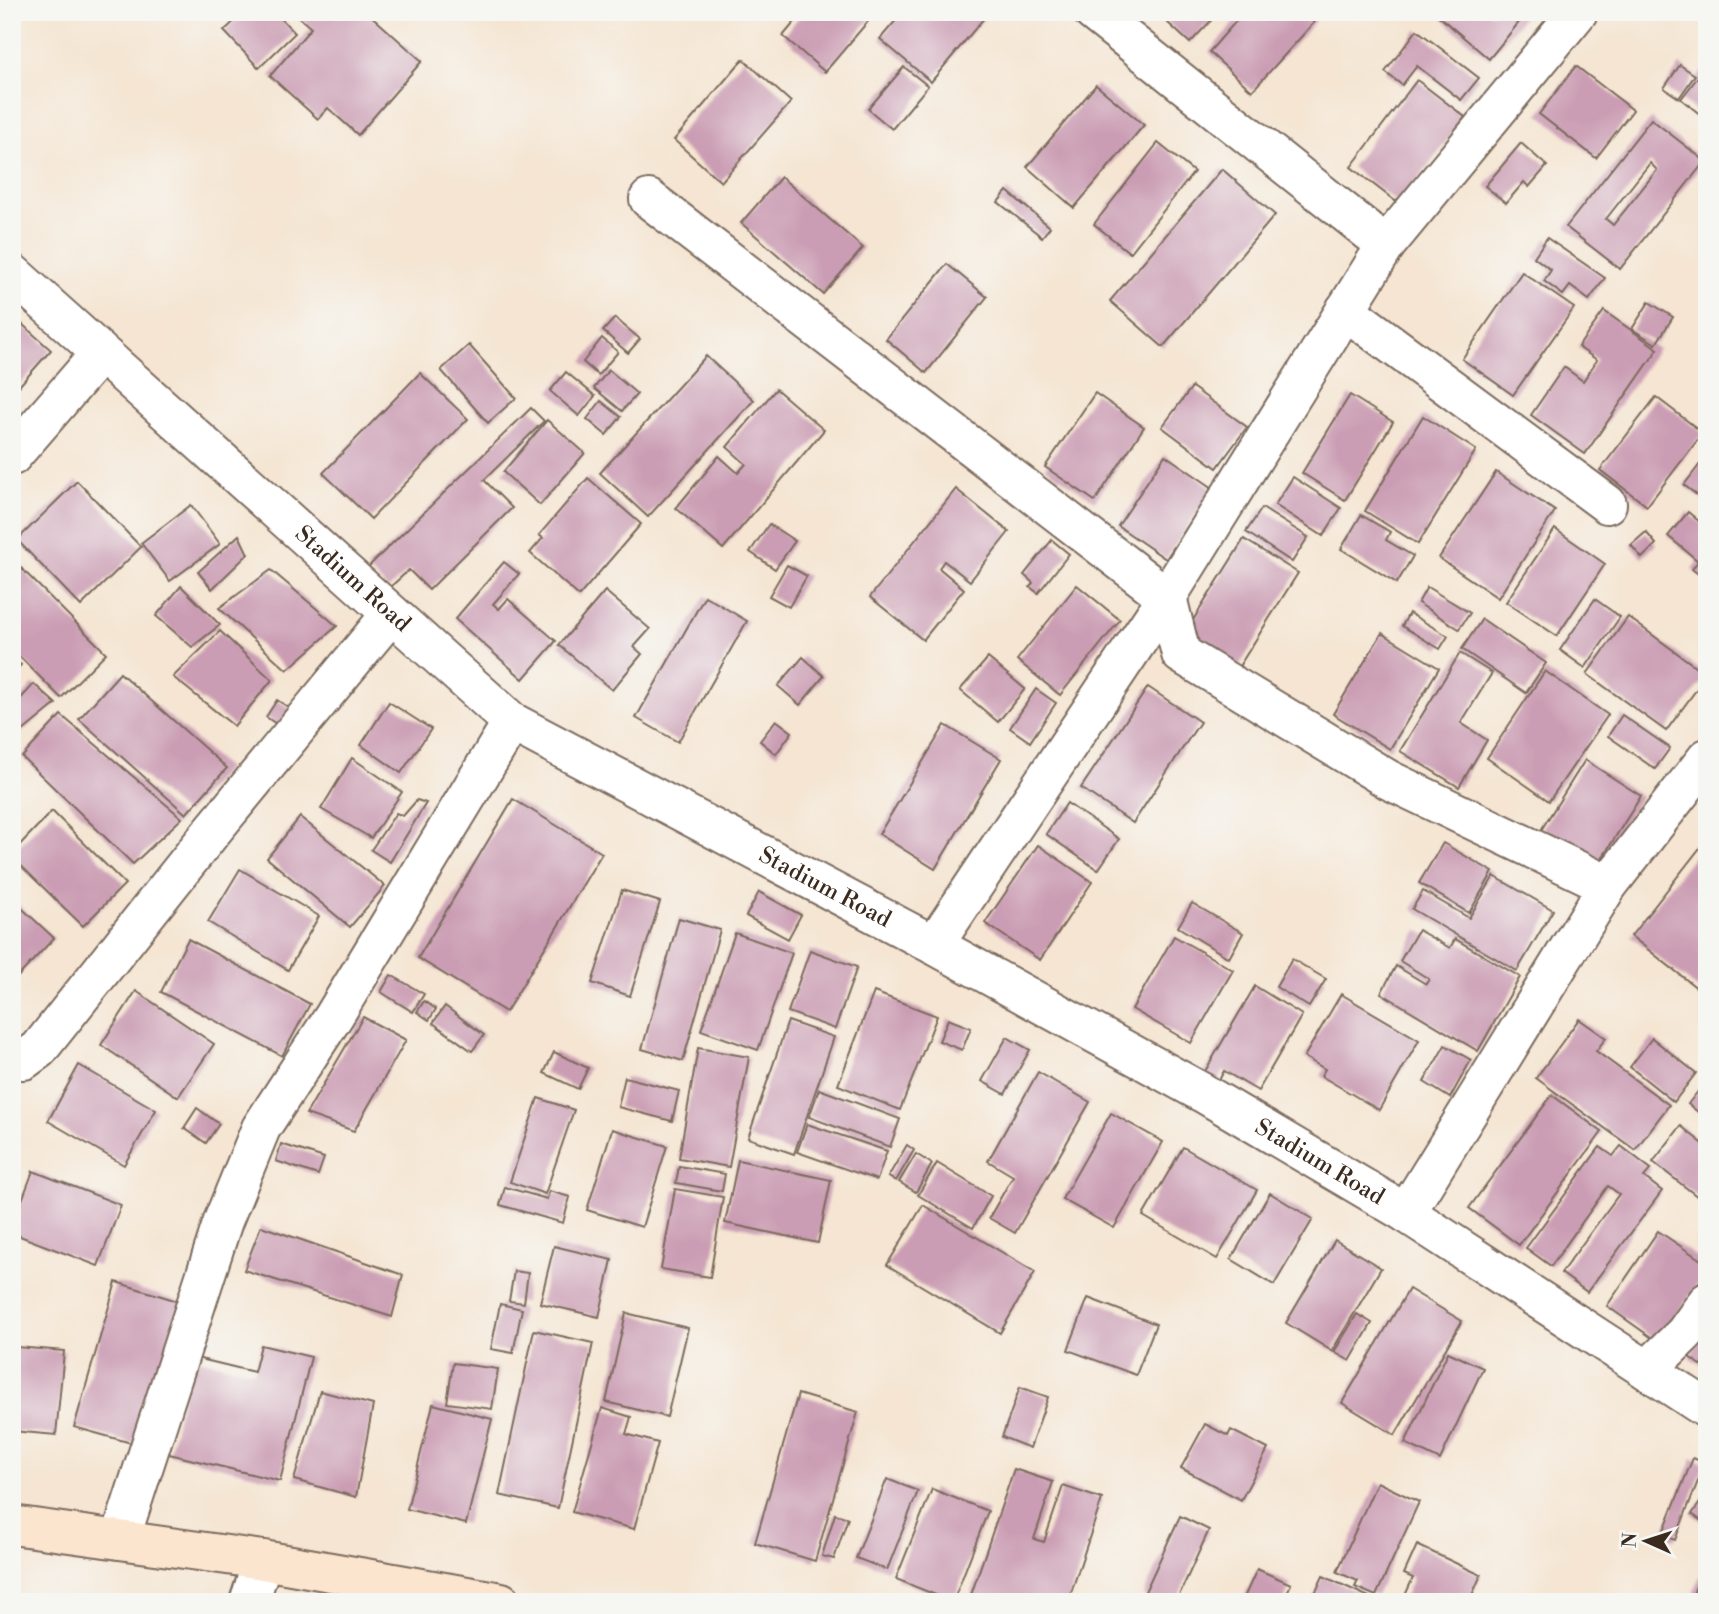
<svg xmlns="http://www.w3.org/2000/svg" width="1719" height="1614" font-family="'Libre Bodoni',serif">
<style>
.building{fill:#cb9db4;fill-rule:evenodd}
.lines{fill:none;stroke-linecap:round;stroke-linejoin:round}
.minor-casing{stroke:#7c6b5d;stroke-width:42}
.secondary-casing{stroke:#7c6b5d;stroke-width:42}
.minor{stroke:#fff;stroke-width:38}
.secondary{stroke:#fbe5cf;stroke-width:38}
.labels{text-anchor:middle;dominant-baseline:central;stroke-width:5;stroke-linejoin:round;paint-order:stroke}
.street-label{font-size:23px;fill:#3b2a1e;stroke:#f6f6f2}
</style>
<rect width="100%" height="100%" fill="#f6f6f2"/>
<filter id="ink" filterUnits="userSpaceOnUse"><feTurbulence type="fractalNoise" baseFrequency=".0143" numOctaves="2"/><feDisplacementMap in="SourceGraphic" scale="14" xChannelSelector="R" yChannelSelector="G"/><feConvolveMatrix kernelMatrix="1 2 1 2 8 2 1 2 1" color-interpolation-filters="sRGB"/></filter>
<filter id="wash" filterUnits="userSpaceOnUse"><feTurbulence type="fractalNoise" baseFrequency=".00686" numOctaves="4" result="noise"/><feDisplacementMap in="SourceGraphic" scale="28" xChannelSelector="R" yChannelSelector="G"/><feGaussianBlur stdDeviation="1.57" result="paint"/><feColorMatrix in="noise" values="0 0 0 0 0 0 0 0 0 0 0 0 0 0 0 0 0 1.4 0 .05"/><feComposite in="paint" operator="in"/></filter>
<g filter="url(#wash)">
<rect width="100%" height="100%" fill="#f5e5d2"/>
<g id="blocks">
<g class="building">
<polygon points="244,12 275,12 295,33 259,68 224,31"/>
<polygon points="293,12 367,12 422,61 358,135 328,108 318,119 270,76 311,28"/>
<polygon points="803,12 876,12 825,72 783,36"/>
<polygon points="903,12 989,12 931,82 880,39"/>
<polygon points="1156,12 1219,12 1190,43"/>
<polygon points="1244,12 1316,12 1320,16 1252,91 1209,52"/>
<polygon points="1434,12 1522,12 1525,15 1489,59"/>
<polygon points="1417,30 1479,78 1461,100 1417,66 1402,85 1385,72"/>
<polygon points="743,59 791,102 721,182 674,140"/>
<polygon points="1680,65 1695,75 1679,98 1664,88"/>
<polygon points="1576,66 1633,110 1596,158 1539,114"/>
<polygon points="904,67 928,86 892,129 868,109"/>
<polygon points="1704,69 1707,71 1707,120 1681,99"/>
<polygon points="1417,80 1465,117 1399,204 1351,167"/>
<polygon points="1096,85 1144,125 1074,208 1027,167"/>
<path d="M1651 119 1705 161 1620 269 1566 227ZM1650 163 1657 170 1613 225 1606 219Z"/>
<polygon points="1158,143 1194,172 1130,253 1094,224"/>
<polygon points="1521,143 1547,166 1529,187 1524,182 1506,203 1485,186"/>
<polygon points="1222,169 1275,215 1163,347 1110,301"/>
<polygon points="781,177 863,248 823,294 741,223"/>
<polygon points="1007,191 1050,227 1042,237 998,202"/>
<polygon points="1547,238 1605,278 1589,300 1570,286 1563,295 1544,281 1551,270 1534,257"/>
<polygon points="947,264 987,297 926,373 886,339"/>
<polygon points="1522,272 1574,308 1513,395 1462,359"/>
<polygon points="1649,302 1673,317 1656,344 1632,329"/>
<polygon points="1604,311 1658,349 1585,454 1531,415 1564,367 1583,381 1597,360 1578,347"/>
<polygon points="12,315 51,350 12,394"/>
<polygon points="615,318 640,339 628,353 603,331"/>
<polygon points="602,338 618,352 598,375 583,362"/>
<polygon points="469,345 516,398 488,423 441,370"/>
<polygon points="706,356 754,400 648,517 600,473"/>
<polygon points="609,370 637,394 622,411 594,388"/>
<polygon points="566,372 595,396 579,416 550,391"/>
<polygon points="420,373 468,419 371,519 323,473"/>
<polygon points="1192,387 1247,427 1217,468 1162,427"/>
<polygon points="776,389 824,430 723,549 676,508 719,456 738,473 746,464 727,447"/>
<polygon points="1095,393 1144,427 1095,501 1045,467"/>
<polygon points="1350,395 1393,422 1345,500 1302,473"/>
<polygon points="1656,397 1703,433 1647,506 1600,470"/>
<polygon points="601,401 621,417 606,435 587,419"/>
<polygon points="531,408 544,421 484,480 512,508 429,590 409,570 388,589 367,568"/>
<polygon points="1423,416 1476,450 1418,544 1365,511"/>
<polygon points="547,420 585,453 540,505 503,472"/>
<polygon points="1165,455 1213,488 1166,559 1118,526"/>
<polygon points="1707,455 1707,503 1684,485"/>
<polygon points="1496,472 1555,511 1498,598 1439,558"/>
<polygon points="1293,477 1341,508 1323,536 1275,505"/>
<polygon points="588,478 641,524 579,596 530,553 543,538 539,535"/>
<polygon points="77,481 141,547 81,606 17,540"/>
<polygon points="956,489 1009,532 970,581 944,561 939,568 964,589 923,640 870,597"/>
<polygon points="191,505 220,544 170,581 141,543"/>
<polygon points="1262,508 1308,537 1292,562 1246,532"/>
<polygon points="1688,512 1707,528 1707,581 1692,569 1698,561 1668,536"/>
<polygon points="1361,515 1390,532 1386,540 1413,556 1397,583 1341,549"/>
<polygon points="769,524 795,541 775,569 750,552"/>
<polygon points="1555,529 1605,564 1557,636 1506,602"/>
<polygon points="1646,532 1656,544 1642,558 1631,545"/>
<polygon points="239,535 248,554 212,589 198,572"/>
<polygon points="1244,539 1298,573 1236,671 1183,636"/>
<polygon points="1052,540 1069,554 1038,593 1030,587 1033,583 1024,575"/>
<polygon points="12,559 106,653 61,698 12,649"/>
<polygon points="504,562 519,574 493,604 499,609 508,599 556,641 523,679 455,619"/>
<polygon points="787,565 807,576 789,607 769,596"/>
<polygon points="271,570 337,626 287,670 219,608"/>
<polygon points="1077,585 1120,620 1060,695 1017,660"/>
<polygon points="181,586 220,625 192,647 156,616"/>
<polygon points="1427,587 1470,613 1459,629 1418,603"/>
<polygon points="605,591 650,629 634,647 642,654 612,690 559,645"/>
<polygon points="705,596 747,621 678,742 636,718"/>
<polygon points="1595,599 1620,617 1585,668 1560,650"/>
<polygon points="1409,613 1448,636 1440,649 1402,626"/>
<polygon points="1628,617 1707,675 1666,731 1587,674"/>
<polygon points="1482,619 1546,663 1526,693 1462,649"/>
<polygon points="220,631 272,680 234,726 173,677"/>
<polygon points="1382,633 1439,668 1390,749 1333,714"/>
<polygon points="1460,653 1492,673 1461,723 1487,740 1459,787 1400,751"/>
<polygon points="803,657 824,676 800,705 778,686"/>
<polygon points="12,658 21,665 12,675"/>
<polygon points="988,658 1025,689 998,722 960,690"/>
<polygon points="1545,671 1608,715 1549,801 1487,758"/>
<polygon points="120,673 227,768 186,814 79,719"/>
<polygon points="34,684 56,704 12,740 12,708"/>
<polygon points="1148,687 1200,722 1133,823 1081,788"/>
<polygon points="1036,689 1056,703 1030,742 1010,728"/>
<polygon points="277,700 299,714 288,732 266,717"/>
<polygon points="389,702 431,729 401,773 361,745"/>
<polygon points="61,715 182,818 133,864 22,757"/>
<polygon points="1622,715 1670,748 1655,769 1608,736"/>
<polygon points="776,720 792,732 776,754 760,741"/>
<polygon points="945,725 1001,759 935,869 879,834"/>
<polygon points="352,758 402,792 371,838 321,809"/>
<polygon points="1585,760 1641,796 1594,871 1538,835"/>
<polygon points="513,799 602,853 506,1012 418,958"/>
<polygon points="417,800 426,803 390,862 371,850 396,813 403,816"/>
<polygon points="1067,803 1119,839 1098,870 1046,834"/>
<polygon points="52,811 125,884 83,926 12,857 12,853"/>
<polygon points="300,817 385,886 350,927 267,858"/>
<polygon points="1707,839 1707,986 1702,992 1631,936"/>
<polygon points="1443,843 1493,872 1469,913 1419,883"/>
<polygon points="1038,845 1092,882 1040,960 985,923"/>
<polygon points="240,869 319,916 288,970 208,922"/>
<polygon points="1494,876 1553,910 1517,971 1412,909 1423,891 1469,918"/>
<polygon points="622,890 660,902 630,996 592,983"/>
<polygon points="759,892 801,915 788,939 746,916"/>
<polygon points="12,899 54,938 12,983"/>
<polygon points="1192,903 1243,933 1229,958 1178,927"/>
<polygon points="679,918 720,930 683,1061 642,1049"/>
<polygon points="1418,930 1450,948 1455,939 1520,977 1478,1051 1381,993 1396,966 1426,984 1429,979 1400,961"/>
<polygon points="735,933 792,953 758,1050 701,1030"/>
<polygon points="1174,936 1233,970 1191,1043 1132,1009"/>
<polygon points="188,939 310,1004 282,1056 161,992"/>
<polygon points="810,950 857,967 835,1029 788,1012"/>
<polygon points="1292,959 1326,979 1309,1007 1276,987"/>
<polygon points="391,975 424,994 413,1012 381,992"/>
<polygon points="1255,986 1302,1015 1258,1091 1224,1071 1218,1082 1204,1073"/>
<polygon points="136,991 214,1044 178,1097 101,1045"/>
<polygon points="874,992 937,1016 900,1110 838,1085"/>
<polygon points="1341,994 1419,1040 1379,1110 1321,1076 1325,1069 1304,1057"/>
<polygon points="424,1001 436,1009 429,1020 417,1012"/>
<polygon points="445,1006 484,1035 472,1051 433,1023"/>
<polygon points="363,1017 406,1040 354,1131 306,1114"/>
<polygon points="948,1019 971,1028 962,1050 939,1041"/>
<polygon points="1579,1019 1606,1038 1596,1051 1669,1105 1635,1150 1536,1078"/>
<polygon points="788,1021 834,1037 794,1154 748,1138"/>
<polygon points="1007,1037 1030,1050 1005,1094 982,1081"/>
<polygon points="1652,1038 1696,1073 1674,1102 1630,1067"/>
<polygon points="1445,1045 1471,1060 1450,1098 1424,1082"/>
<polygon points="698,1048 749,1057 729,1167 679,1158"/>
<polygon points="554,1052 588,1068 578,1089 544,1073"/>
<polygon points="79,1065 156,1110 124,1165 48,1121"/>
<polygon points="1038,1072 1090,1102 1015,1233 989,1218 1013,1176 988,1161"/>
<polygon points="625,1077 679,1091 672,1121 618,1107"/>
<polygon points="1707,1080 1707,1119 1688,1104"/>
<polygon points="819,1089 900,1119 890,1147 809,1117"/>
<polygon points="1552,1095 1602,1132 1519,1245 1469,1208"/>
<polygon points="538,1098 574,1110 545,1194 510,1182"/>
<polygon points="197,1108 219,1124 206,1143 184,1128"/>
<polygon points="1111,1113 1163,1142 1114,1228 1062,1199"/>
<polygon points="807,1124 887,1151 877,1180 797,1152"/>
<polygon points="1681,1126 1707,1147 1707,1204 1653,1162"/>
<polygon points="612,1129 667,1146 642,1227 587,1210"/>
<polygon points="281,1144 324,1158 318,1175 276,1161"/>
<polygon points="907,1145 914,1150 896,1181 888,1177"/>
<polygon points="1621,1146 1651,1169 1644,1177 1662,1191 1587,1292 1561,1273 1619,1194 1608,1186 1551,1266 1526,1248 1600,1147 1613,1156"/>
<polygon points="1183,1147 1257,1190 1217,1259 1143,1216"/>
<polygon points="916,1154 932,1164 916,1192 899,1182"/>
<polygon points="738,1160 831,1180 818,1243 725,1223"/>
<polygon points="937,1163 991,1196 973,1228 918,1195"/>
<polygon points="679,1166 725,1174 722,1191 676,1183"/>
<polygon points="33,1171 121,1205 98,1266 12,1233 12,1227"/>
<polygon points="505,1187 547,1199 549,1191 570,1197 563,1223 500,1205"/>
<polygon points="675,1189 723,1197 710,1277 661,1269"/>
<polygon points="1270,1193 1313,1219 1274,1285 1231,1259"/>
<polygon points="923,1205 1035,1272 1000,1333 887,1265"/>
<polygon points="261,1226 403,1275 392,1317 244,1270"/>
<polygon points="1658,1231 1707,1264 1707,1271 1658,1342 1607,1306"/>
<polygon points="1335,1240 1381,1268 1332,1351 1286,1323"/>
<polygon points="554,1246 612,1260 599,1317 540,1303"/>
<polygon points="514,1271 528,1273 524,1303 509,1301"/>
<polygon points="116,1282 184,1303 142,1446 74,1427"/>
<polygon points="1409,1289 1462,1321 1395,1435 1342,1403"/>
<polygon points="1088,1298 1156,1324 1136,1375 1068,1350"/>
<polygon points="500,1304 522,1309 513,1353 491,1349"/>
<polygon points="626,1313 688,1328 667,1417 606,1402"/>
<polygon points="1357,1314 1372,1323 1350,1361 1334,1352"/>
<polygon points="534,1330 593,1343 558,1508 499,1495"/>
<polygon points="1707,1331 1707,1369 1689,1357"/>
<polygon points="261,1345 311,1357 280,1481 169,1454 192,1357 254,1372"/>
<polygon points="16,1347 64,1351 56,1435 12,1431 12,1390"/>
<polygon points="1448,1352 1483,1368 1440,1460 1405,1443"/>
<polygon points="453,1363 498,1369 492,1409 447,1403"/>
<polygon points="1020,1387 1048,1397 1030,1448 1002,1437"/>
<polygon points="320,1391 373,1405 356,1497 294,1480"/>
<polygon points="798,1394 858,1412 815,1561 755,1543"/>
<polygon points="433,1404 492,1419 466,1524 407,1509"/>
<polygon points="602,1408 631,1417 626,1434 658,1443 634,1529 572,1512"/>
<polygon points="1205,1424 1228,1436 1231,1430 1268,1449 1241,1500 1181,1468"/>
<polygon points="1693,1458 1705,1463 1675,1540 1662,1535"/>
<polygon points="1014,1469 1053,1482 1034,1539 1044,1542 1063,1486 1102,1499 1068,1602 981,1602 970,1598"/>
<polygon points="887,1479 918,1491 887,1570 856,1558"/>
<polygon points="1377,1482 1419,1502 1376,1596 1355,1587 1358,1581 1337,1572"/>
<polygon points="932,1489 988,1511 953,1602 896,1579"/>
<polygon points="1707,1493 1707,1525 1692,1514"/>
<polygon points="835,1514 848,1518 834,1559 822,1556"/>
<polygon points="1180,1516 1209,1530 1176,1602 1155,1602 1143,1596"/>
<polygon points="1417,1545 1481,1575 1469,1602 1402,1602 1413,1578 1404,1574"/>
<polygon points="1703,1568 1707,1569 1707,1602 1690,1602"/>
<polygon points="1257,1569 1291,1584 1283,1602 1242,1602"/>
<polygon points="1323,1576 1380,1602 1311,1602"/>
</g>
</g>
</g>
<g filter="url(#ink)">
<use href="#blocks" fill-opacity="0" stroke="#7c6b5d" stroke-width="2"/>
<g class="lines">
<defs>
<g id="minor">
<polyline points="1093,12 1386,245"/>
<polyline points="649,199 1167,597 1181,654 1389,780 1608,885"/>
<path id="s1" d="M12 273 512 722 934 945 1203 1093 1406 1213 1707 1409"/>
<polyline points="1345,310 1607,504"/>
<polyline points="12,456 100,354"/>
<polyline points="934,945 1167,597 1386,245 1578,12"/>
<polyline points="12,1060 24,1060 39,1049 213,830 391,614"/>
<polyline points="1406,1213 1608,885 1707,758"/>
<polyline points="1647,1370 1685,1333 1707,1302"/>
<polyline points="120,1540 223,1221 261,1128 334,1016 512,722"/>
<polyline points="249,1602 263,1560"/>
</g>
<polyline id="secondary" points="12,1525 263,1560 501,1602"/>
</defs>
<use href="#minor" class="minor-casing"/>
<use href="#secondary" class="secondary-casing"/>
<use href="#minor" class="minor"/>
<use href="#secondary" class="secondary"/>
</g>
</g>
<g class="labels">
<g class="street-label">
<text stroke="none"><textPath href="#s1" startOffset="458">Stadium Road</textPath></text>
<text stroke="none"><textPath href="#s1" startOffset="1026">Stadium Road</textPath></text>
<text stroke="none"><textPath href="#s1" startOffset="1592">Stadium Road</textPath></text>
</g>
</g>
<rect width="1719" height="1614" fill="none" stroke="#f6f6f2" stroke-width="42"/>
<g transform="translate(1646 1541) rotate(273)" stroke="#f6f6f2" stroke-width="5" paint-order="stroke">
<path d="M0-5L12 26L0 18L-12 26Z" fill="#3b2a1e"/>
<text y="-10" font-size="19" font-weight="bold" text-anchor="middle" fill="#3b2a1e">N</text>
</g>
</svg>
